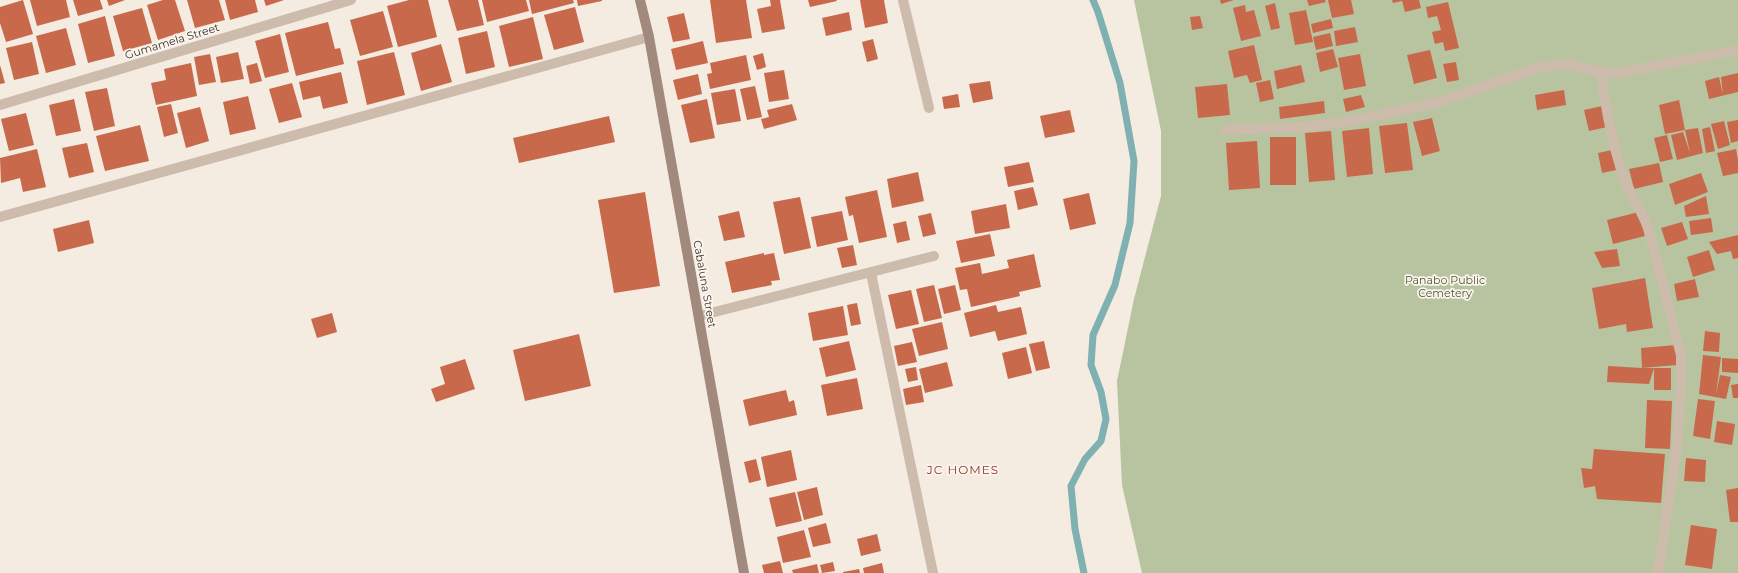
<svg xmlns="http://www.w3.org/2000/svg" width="1738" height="573" font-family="Montserrat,sans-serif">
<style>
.green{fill:#b8c4a0}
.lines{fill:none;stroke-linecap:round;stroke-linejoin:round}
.stream{stroke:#7fb0b2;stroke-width:7}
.building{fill:#c8694b}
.lane{stroke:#cdbbac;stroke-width:10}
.street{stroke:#cdbbac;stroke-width:10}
.secondary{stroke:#a18a7d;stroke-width:10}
.labels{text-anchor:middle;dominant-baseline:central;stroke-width:3.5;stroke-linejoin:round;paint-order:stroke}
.street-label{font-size:11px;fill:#3b302b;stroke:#fbf5ee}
.park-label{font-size:11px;fill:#4a5a2e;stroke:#fbf5ee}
.neighbourhood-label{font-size:12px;letter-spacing:1px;fill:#8c3b22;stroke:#fbf5ee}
</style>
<rect width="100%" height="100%" fill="#f4ebe1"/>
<polygon class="green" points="1134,0 1738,0 1738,573 1142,573 1122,485 1117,381 1134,299 1161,196 1161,131"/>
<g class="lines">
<polyline class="stream" points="1084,573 1075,529 1071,486 1085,459 1101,441 1106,419 1101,392 1091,365 1093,335 1115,285 1130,223 1134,161 1120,83 1098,12 1093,0"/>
</g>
<g class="building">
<polygon points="23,0 33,34 6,42 0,23 0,7"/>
<polygon points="30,0 66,0 70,17 37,26"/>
<polygon points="73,0 100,0 103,9 78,16"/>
<polygon points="107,0 125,0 109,6"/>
<polygon points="163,0 175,0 185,31 158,40 147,5"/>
<polygon points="187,0 219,0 225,20 195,28"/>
<polygon points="225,0 255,0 258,12 230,20"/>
<polygon points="264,0 284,0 266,6"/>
<polygon points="409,0 428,0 437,37 398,47 387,6"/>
<polygon points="448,0 478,0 484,25 457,31"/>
<polygon points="482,0 526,0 529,11 487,22"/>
<polygon points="529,0 573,0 574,3 532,14"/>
<polygon points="577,0 602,0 602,1 578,6"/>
<polygon points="710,0 746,0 752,38 716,43"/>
<polygon points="770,0 780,0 785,29 762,33 757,9 771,6"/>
<polygon points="808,0 836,0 837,1 810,7"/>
<polygon points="860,0 884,0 888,23 865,28"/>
<polygon points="1220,0 1234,0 1221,4"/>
<polygon points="1307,0 1325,0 1326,2 1309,6"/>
<polygon points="1328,0 1351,0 1354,14 1332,18"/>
<polygon points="1392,0 1419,0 1421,8 1405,12 1402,1 1393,3"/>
<polygon points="1448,2 1459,48 1445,51 1443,42 1435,44 1432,32 1441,30 1437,16 1428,18 1426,7"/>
<polygon points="1275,3 1280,28 1271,30 1265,6"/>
<polygon points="1245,5 1246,12 1254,10 1261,36 1241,41 1233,8"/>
<polygon points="575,7 584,42 554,50 544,15"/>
<polygon points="142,8 152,43 123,51 113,16"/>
<polygon points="1306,10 1313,42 1295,45 1289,13"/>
<polygon points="383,11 393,47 360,56 350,20"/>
<polygon points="849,12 852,30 826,36 822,18"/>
<polygon points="684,13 690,39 673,42 667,17"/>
<polygon points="105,16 115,56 88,63 78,24"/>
<polygon points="1200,16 1203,28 1192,30 1190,17"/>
<polygon points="533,17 543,59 509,67 499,26"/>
<polygon points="1331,19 1333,28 1313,33 1311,24"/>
<polygon points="328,22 335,49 340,48 344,64 296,76 285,33"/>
<polygon points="1355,27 1358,42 1336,46 1334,31"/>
<polygon points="66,28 76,65 46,73 36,36"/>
<polygon points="487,31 495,67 466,74 458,38"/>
<polygon points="1330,33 1333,46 1316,50 1313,37"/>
<polygon points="280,34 289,72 265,78 255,41"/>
<polygon points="873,39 878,59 867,62 862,42"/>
<polygon points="703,41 708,63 676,70 671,49"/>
<polygon points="32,42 39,74 14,80 6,48"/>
<polygon points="441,44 452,82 421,91 411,53"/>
<polygon points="1254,45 1262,80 1250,83 1247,75 1234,78 1228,51"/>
<polygon points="1333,49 1338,67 1320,72 1316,53"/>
<polygon points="1430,50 1437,78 1414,84 1407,55"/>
<polygon points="238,52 244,79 221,83 216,57"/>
<polygon points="394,52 405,95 367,105 357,61"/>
<polygon points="763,53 766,67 757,70 753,56"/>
<polygon points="210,54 216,82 199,85 194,57"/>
<polygon points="1360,54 1366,86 1344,90 1338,58"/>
<polygon points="746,55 751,80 710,89 707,74 712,73 710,63"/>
<polygon points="1456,62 1459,80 1447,82 1443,64"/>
<polygon points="191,63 197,96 156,105 151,83 166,80 164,69"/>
<polygon points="257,63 262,81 250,84 246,66"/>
<polygon points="0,65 5,83 0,84"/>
<polygon points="1301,65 1305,82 1277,89 1274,71"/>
<polygon points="784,70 789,99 769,102 764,73"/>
<polygon points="341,72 348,103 323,109 320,96 303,100 299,82"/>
<polygon points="1738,73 1738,92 1709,99 1705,81 1719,77 1723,95 1721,77"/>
<polygon points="698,74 702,94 678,100 673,80"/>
<polygon points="1270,80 1274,99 1260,102 1256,83"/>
<polygon points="990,81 993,99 973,103 969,84"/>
<polygon points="292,83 302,117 279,123 269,89"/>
<polygon points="1227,84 1230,115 1198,118 1195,87"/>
<polygon points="755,86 762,117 747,120 740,89"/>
<polygon points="107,88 115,126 94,131 85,92"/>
<polygon points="735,89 741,121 717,125 711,93"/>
<polygon points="1564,90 1566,105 1537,110 1535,95"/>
<polygon points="958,94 960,107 944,109 942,97"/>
<polygon points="1361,95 1365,107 1346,112 1343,99"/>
<polygon points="248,96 256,129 230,135 223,102"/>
<polygon points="74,99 81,131 56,136 49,105"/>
<polygon points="707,99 715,138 690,143 681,105"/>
<polygon points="1679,100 1685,130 1665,134 1659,105"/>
<polygon points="1324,101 1325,113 1280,119 1279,107"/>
<polygon points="171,104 178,133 164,137 157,107"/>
<polygon points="792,104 797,120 764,129 761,119 769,117 767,110"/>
<polygon points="1602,106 1607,127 1589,131 1584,110"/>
<polygon points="200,107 209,141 186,148 177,113"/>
<polygon points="1070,110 1075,132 1045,138 1040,116"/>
<polygon points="26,113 34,145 9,151 1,119"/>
<polygon points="609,116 615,142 519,163 513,138"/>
<polygon points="1432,118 1440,151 1422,156 1413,122"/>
<polygon points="1738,120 1738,141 1731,143 1727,122"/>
<polygon points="1724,121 1730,145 1718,149 1711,124"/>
<polygon points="1407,123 1413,170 1385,173 1379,126"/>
<polygon points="140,125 149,161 105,171 96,136"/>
<polygon points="1710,127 1715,151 1706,153 1702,129"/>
<polygon points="1369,128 1373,174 1347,177 1342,131"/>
<polygon points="1698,128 1703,153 1677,160 1671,135 1683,132 1690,153 1685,130"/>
<polygon points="1331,131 1335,180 1309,182 1305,133"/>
<polygon points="1667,135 1673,159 1660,162 1654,138"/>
<rect x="1270" y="137" width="26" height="48"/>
<polygon points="1257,141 1260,188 1229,190 1226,143"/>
<polygon points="87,143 94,172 69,178 62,148"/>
<polygon points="37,149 46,187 23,192 20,178 1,183 0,158"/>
<polygon points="1736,149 1738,160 1738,173 1723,176 1717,153"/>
<polygon points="1612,150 1616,170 1602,173 1598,153"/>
<polygon points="1029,162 1034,182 1008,187 1004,167"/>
<polygon points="1659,163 1663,182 1634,189 1629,169"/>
<polygon points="918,172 924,201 892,208 887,179"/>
<polygon points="1701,173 1708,192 1675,205 1669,184"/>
<polygon points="1033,187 1038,205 1018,210 1014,191"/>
<polygon points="877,190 887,237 859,243 853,215 849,216 845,197"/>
<polygon points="645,192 660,286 614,293 598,200"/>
<polygon points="1089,193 1096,224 1070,230 1063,199"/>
<polygon points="1706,196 1709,214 1686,217 1684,206"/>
<polygon points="800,197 811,248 784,254 773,202"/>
<polygon points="1006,204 1010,228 975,234 971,211"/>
<polygon points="739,211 745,237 724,241 718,216"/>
<polygon points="842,211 848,240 817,247 811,217"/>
<polygon points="1639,212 1645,236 1613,244 1607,220"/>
<polygon points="931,213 936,234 923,237 918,216"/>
<polygon points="1711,218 1713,232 1691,235 1689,221"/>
<polygon points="89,220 94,243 58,252 53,229"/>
<polygon points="906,221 910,240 897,243 893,224"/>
<polygon points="1682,222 1688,239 1667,246 1661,228"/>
<polygon points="990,234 995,256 961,263 956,241"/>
<polygon points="1738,235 1738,258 1733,259 1731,251 1717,254 1709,242"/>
<polygon points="853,245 857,265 842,268 837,248"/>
<polygon points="1617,249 1620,266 1602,268 1594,252"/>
<polygon points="1709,250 1715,270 1693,277 1687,257"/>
<polygon points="764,253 764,255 774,253 780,280 771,281 772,285 732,293 725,262"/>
<polygon points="1034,254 1041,287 1019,292 1020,296 971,307 967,289 960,290 955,268 980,263 982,274 1009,268 1007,260"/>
<polygon points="1645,278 1653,328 1627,332 1626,324 1599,329 1592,288"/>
<polygon points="1695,279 1699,297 1677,301 1674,284"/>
<polygon points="934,285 942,318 924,322 916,289"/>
<polygon points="955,285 961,310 944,314 938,289"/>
<polygon points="911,290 919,324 896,329 888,295"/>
<polygon points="857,303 861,324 851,326 847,305"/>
<polygon points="996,305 998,312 1021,307 1027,334 998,341 995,331 970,337 964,313"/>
<polygon points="843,306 848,335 813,341 808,313"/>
<polygon points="332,313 337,332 317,338 311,319"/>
<polygon points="942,322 948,349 919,356 912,329"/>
<polygon points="1705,331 1720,333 1719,352 1703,351"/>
<polygon points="579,334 591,386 525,401 513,350"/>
<polygon points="849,341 856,370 826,377 819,348"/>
<polygon points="1044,341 1050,368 1036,371 1029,344"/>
<polygon points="912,342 917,362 898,366 894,346"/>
<polygon points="1676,345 1677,365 1642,368 1641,348"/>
<polygon points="1026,347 1032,373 1008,379 1002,353"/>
<polygon points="1703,355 1721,357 1716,394 1720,375 1731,377 1726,399 1699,394"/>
<polygon points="1722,358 1738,359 1738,373 1722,372"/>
<polygon points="465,359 475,389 436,402 431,389 445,384 440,367"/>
<polygon points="947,362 953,386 925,393 919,369"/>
<polygon points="1608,366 1642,368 1654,368 1649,384 1607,382"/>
<polygon points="916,367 918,380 908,382 905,369"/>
<rect x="1654" y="368" width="17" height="22"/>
<polygon points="857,378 863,409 827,416 821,385"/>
<polygon points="1738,384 1738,398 1733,398 1731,385"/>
<polygon points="921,385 924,402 906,405 903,389"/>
<polygon points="786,390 789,402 794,400 797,415 749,426 743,400"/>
<polygon points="1698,399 1715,401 1710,439 1693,436"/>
<polygon points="1647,400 1672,401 1670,449 1645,448"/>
<polygon points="1717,421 1735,424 1732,445 1714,442"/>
<polygon points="1594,449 1665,454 1661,503 1597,499 1595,486 1584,488 1581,468 1592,469"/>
<polygon points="791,450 797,480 767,487 761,457"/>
<polygon points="1686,458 1706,460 1705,482 1684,481"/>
<polygon points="756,459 761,480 749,483 744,462"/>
<polygon points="817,487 823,515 804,520 797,492"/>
<polygon points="1738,488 1738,522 1730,522 1726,490"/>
<polygon points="795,492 802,521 776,527 769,498"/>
<polygon points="826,523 831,543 813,547 808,528"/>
<polygon points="1691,525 1717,529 1712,569 1685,565"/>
<polygon points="804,530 811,557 783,563 777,537"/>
<polygon points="877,534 881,551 861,556 857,539"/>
<polygon points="780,561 783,573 764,573 762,565"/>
<polygon points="833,562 835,571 822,573 820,565"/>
<polygon points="882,563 884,573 864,573 863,568"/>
<polygon points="817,564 819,573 793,573 792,570"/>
<polygon points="859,569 860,573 843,573 843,572"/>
</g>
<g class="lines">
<g class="lane">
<path d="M1601 72C1605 104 1612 142 1622 172 1628 192 1641 208 1648 228L1681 355V382L1677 446 1658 573"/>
<polyline points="1225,130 1299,127 1346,122 1439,102 1541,67 1565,64 1601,72 1618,73 1738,50"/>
</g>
<g class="street">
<polyline points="903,0 929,108"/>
<polyline points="0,105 351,0"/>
<polyline points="0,217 649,37"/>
<polyline points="871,273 933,573"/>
<polyline points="699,316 934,256"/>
</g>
<polyline class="secondary" points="640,0 649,37 744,573"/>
</g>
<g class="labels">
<g class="street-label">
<text transform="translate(172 41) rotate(-17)">Gumamela Street</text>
<text transform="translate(705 284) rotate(80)">Cabaluna Street</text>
</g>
<g class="park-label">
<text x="1445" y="280">Panabo Public<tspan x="1445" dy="13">Cemetery</tspan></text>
</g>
<g class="neighbourhood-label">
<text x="963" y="469">JC HOMES</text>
</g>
</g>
</svg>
